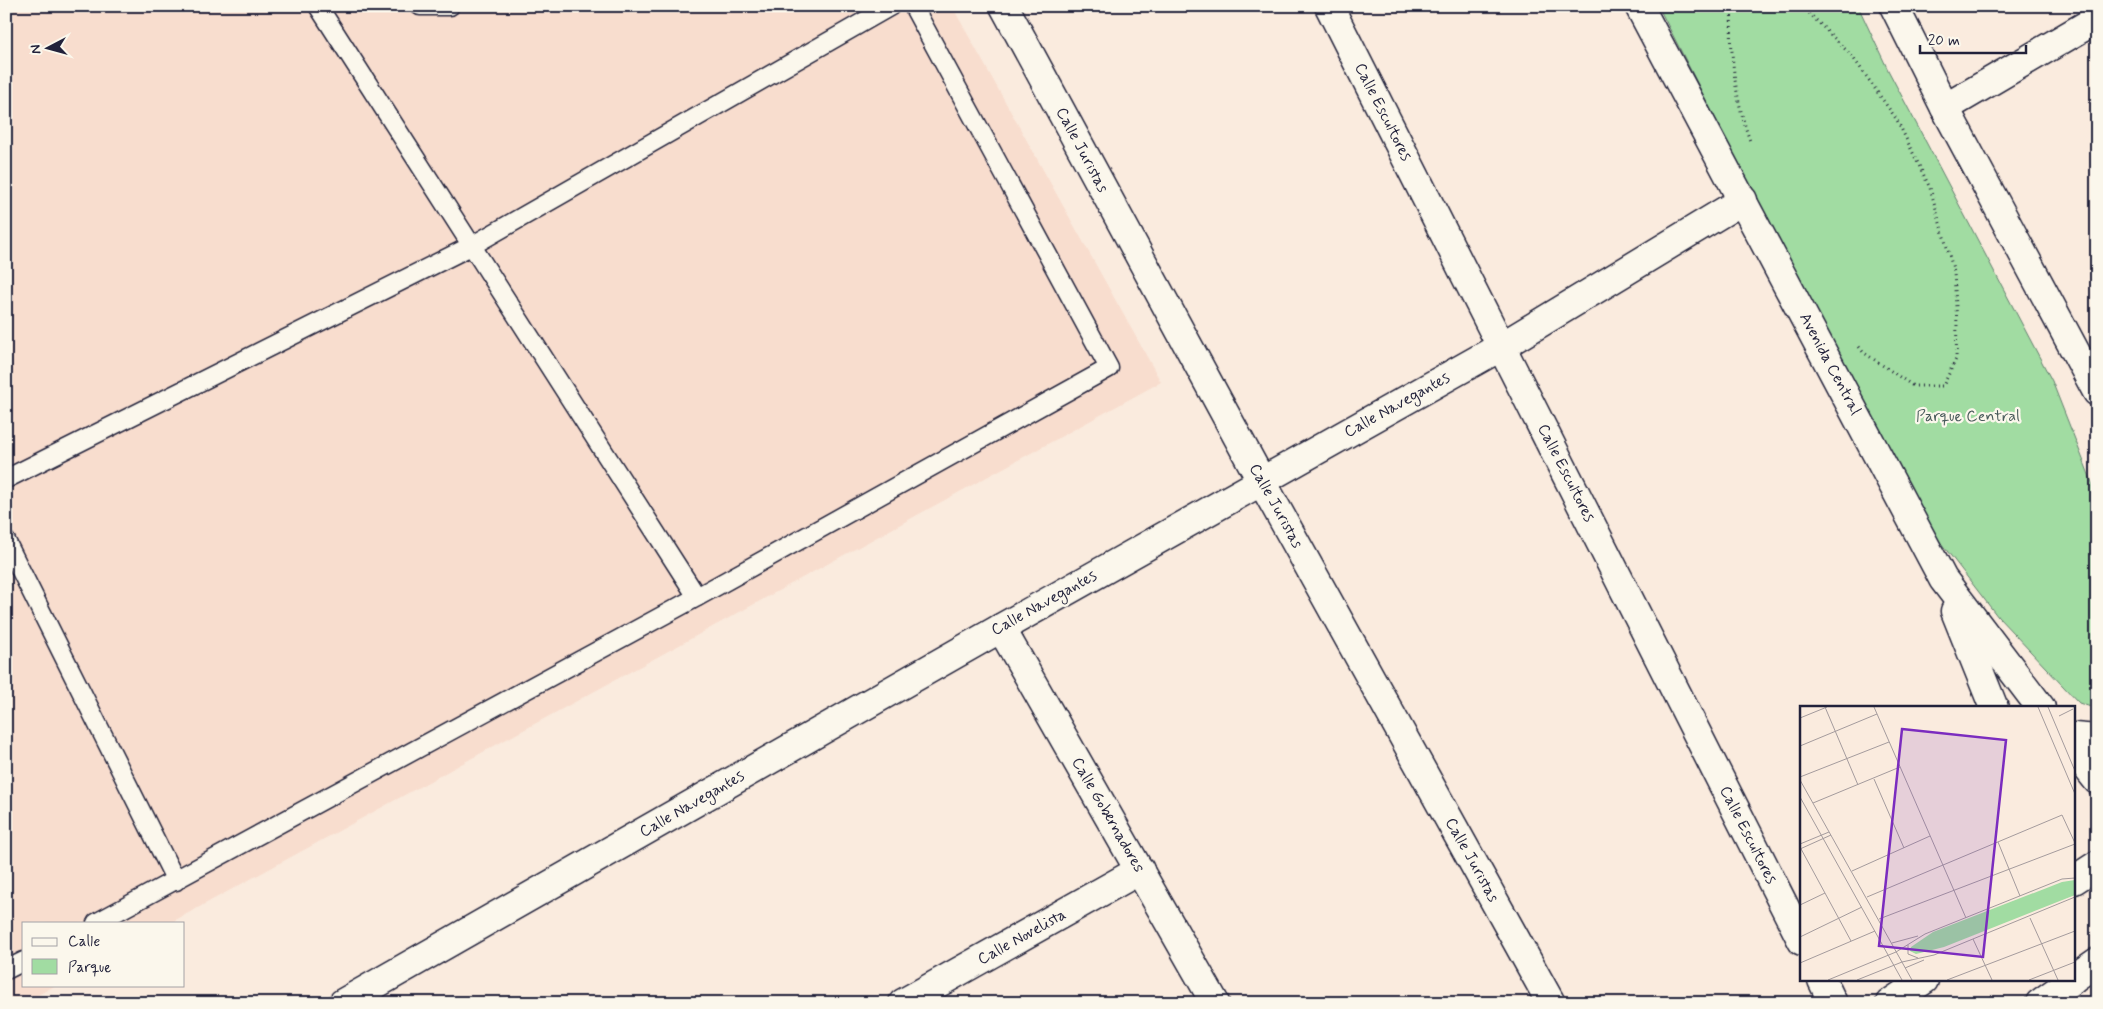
<svg xmlns="http://www.w3.org/2000/svg" width="2103" height="1009" font-family="Mynerve,sans-serif">
<style>
.built{fill:#f8ddce}
.green{fill:#a1dca2;stroke:#627f6e}
.lines{fill:none;stroke-linecap:round;stroke-linejoin:round}
.service-casing{stroke:#22223b;stroke-width:21}
.minor-casing{stroke:#22223b;stroke-width:31}
.secondary-casing{stroke:#22223b;stroke-width:31}
.path{stroke:#22223b;stroke-width:3;stroke-dasharray:1 4;stroke-linecap:butt}
.service{stroke:#fbf7ec;stroke-width:18}
.minor{stroke:#fbf7ec;stroke-width:28}
.secondary{stroke:#fbf7ec;stroke-width:28}
.labels{text-anchor:middle;dominant-baseline:central;stroke-width:4.5;stroke-linejoin:round;paint-order:stroke}
.street-label{font-size:16px;fill:#22223b;stroke:#fbf7ec}
.park-label{font-size:16px;fill:#485a5a;stroke:#fbf7ec}
.inset-road{fill:none;stroke:#a49b9d;stroke-width:1}
.view{fill:#7b2cbf;fill-opacity:0.15;stroke:#7b2cbf;stroke-width:2.5}
.inset-edge{fill:none;stroke:#22223b;stroke-width:2.5}
</style>
<rect width="100%" height="100%" fill="#faebde"/>
<filter id="ink" filterUnits="userSpaceOnUse"><feTurbulence type="fractalNoise" baseFrequency=".02" numOctaves="2"/><feDisplacementMap in="SourceGraphic" scale="10" xChannelSelector="R" yChannelSelector="G"/><feConvolveMatrix kernelMatrix="1 2 1 2 8 2 1 2 1" color-interpolation-filters="sRGB"/></filter>
<g filter="url(#ink)">
<polygon class="built" points="6,6 952,6 1161,382 170,923 24,923 24,985 56,985 24,1003 6,1003"/>
<polygon class="green" points="1658,6 1858,6 1888,70 2052,381 2097,495 2097,709 2079,703 1998,617 1914,508"/>
<g class="lines">
<defs>
<g id="service">
<polyline points="318,6 697,597"/>
<polyline points="420,6 450,6"/>
<polyline points="6,479 473,245 891,6"/>
<polyline points="6,541 176,881"/>
<polyline points="96,923 697,597 1109,368 913,6"/>
<polyline points="6,970 24,961"/>
</g>
<g id="minor">
<polyline points="1004,6 1262,482 1551,1003"/>
<polyline points="1329,6 1802,941"/>
<polyline points="1945,108 2097,19"/>
<polyline points="1001,628 1215,1003"/>
<polyline points="1822,980 1833,1003"/>
<polyline points="343,1003 1001,628 1502,346 1743,200"/>
<polyline points="903,1003 1140,870"/>
</g>
<g id="secondary">
<polyline points="1639,6 1943,579 2041,708"/>
<polyline points="1894,6 1945,108 2097,392"/>
<polyline points="1955,611 1994,708"/>
<polyline points="2074,737 2097,739"/>
<polyline points="2074,751 2097,780"/>
<polyline points="2074,880 2097,865"/>
<polyline points="2074,978 2097,962"/>
<polyline points="1890,1003 1924,980"/>
<polyline points="2040,1003 2072,980"/>
</g>
</defs>
<use href="#service" class="service-casing"/>
<use href="#minor" class="minor-casing"/>
<use href="#secondary" class="secondary-casing"/>
<g class="path">
<path d="M1732 6C1729 51 1735 99 1750 141"/>
<polyline points="1802,6 1852,56 1897,120 1930,188 1954,272 1957,324 1956,359 1943,386 1913,386 1863,352 1857,344"/>
</g>
<use href="#service" class="service"/>
<use href="#minor" class="minor"/>
<use href="#secondary" class="secondary"/>
</g>
</g>
<g class="labels">
<g class="street-label">
<text transform="translate(1383 112) rotate(63)">Calle Escultores</text>
<text transform="translate(1082 150) rotate(62)">Calle Juristas</text>
<text transform="translate(1830 364) rotate(62)">Avenida Central</text>
<text transform="translate(1397 405) rotate(-29)">Calle Navegantes</text>
<text transform="translate(1566 473) rotate(63)">Calle Escultores</text>
<text transform="translate(1276 506) rotate(61)">Calle Juristas</text>
<text transform="translate(1044 603) rotate(-29)">Calle Navegantes</text>
<text transform="translate(692 804) rotate(-30)">Calle Navegantes</text>
<text transform="translate(1108 815) rotate(60)">Calle Gobernadores</text>
<text transform="translate(1748 835) rotate(63)">Calle Escultores</text>
<text transform="translate(1472 860) rotate(61)">Calle Juristas</text>
<text transform="translate(1022 937) rotate(-29)">Calle Novelista</text>
</g>
<g class="park-label">
<text x="1968" y="416">Parque Central</text>
</g>
</g>
<g transform="translate(1800 706)">
<rect width="275" height="275" fill="#faebde"/>
<path d="M275 174V189L144 241 116 248 110 245 111 241 133 226 262 176Z" fill="#a1dca2"/>
<path class="inset-road" d="M25 1 58 79M74 1 166 212M238 1 275 88M248 1 275 65M259 10 273 3M0 12 27 1M0 40 77 8M0 71 89 36M74 73 104 142M0 74 112 274M0 91 102 274M13 97 100 61M198 136 220 190M0 138 29 126M0 141 51 235M0 143 31 129M52 165 130 130M67 191 262 109 275 137M0 199 25 187M230 212 258 274M79 213 275 138M0 231 62 201M173 233 192 274M92 237 118 230M108 239V248L118 252M0 257 75 225M105 262 124 254M28 274 96 246 125 228 262 173 275 172M57 274 102 256 134 249 275 191M147 274 275 225M229 274 275 256"/>
<path class="view" d="M102 23 206 34 183 251 79 240Z"/>
<rect width="275" height="275" class="inset-edge"/>
</g>
<rect width="2103" height="1009" fill="none" stroke="#fbf7ec" stroke-width="25"/>
<rect x="12" y="12" width="2078" height="984" fill="none" stroke="#22223b" stroke-width="2" filter="url(#ink)"/>
<rect x="22" y="922" width="162" height="65" fill="#fbf7ec" stroke="#a4a2a5"/>
<rect x="32" y="938" width="25" height="8" fill="#fbf7ec" stroke="#a4a2a5"/>
<text x="68" y="946" font-size="15" fill="#22223b">Calle</text>
<rect x="32" y="959" width="25" height="15" fill="#a1dca2" stroke="#a4a2a5"/>
<text x="68" y="972" font-size="15" fill="#22223b">Parque</text>
<g transform="translate(48 48) rotate(264)" stroke="#fbf7ec" stroke-width="4" paint-order="stroke">
<path d="M0-4L9 19L0 12L-9 19Z" fill="#22223b"/>
<text y="-8" font-size="14" font-weight="bold" text-anchor="middle" fill="#22223b">N</text>
</g>
<path d="M1920 45v8h106v-8" fill="none" stroke="#22223b" stroke-width="2.5"/>
<text x="1928" y="45" font-size="15" fill="#22223b" stroke="#fbf7ec" stroke-width="4" paint-order="stroke">20 m</text>
</svg>
